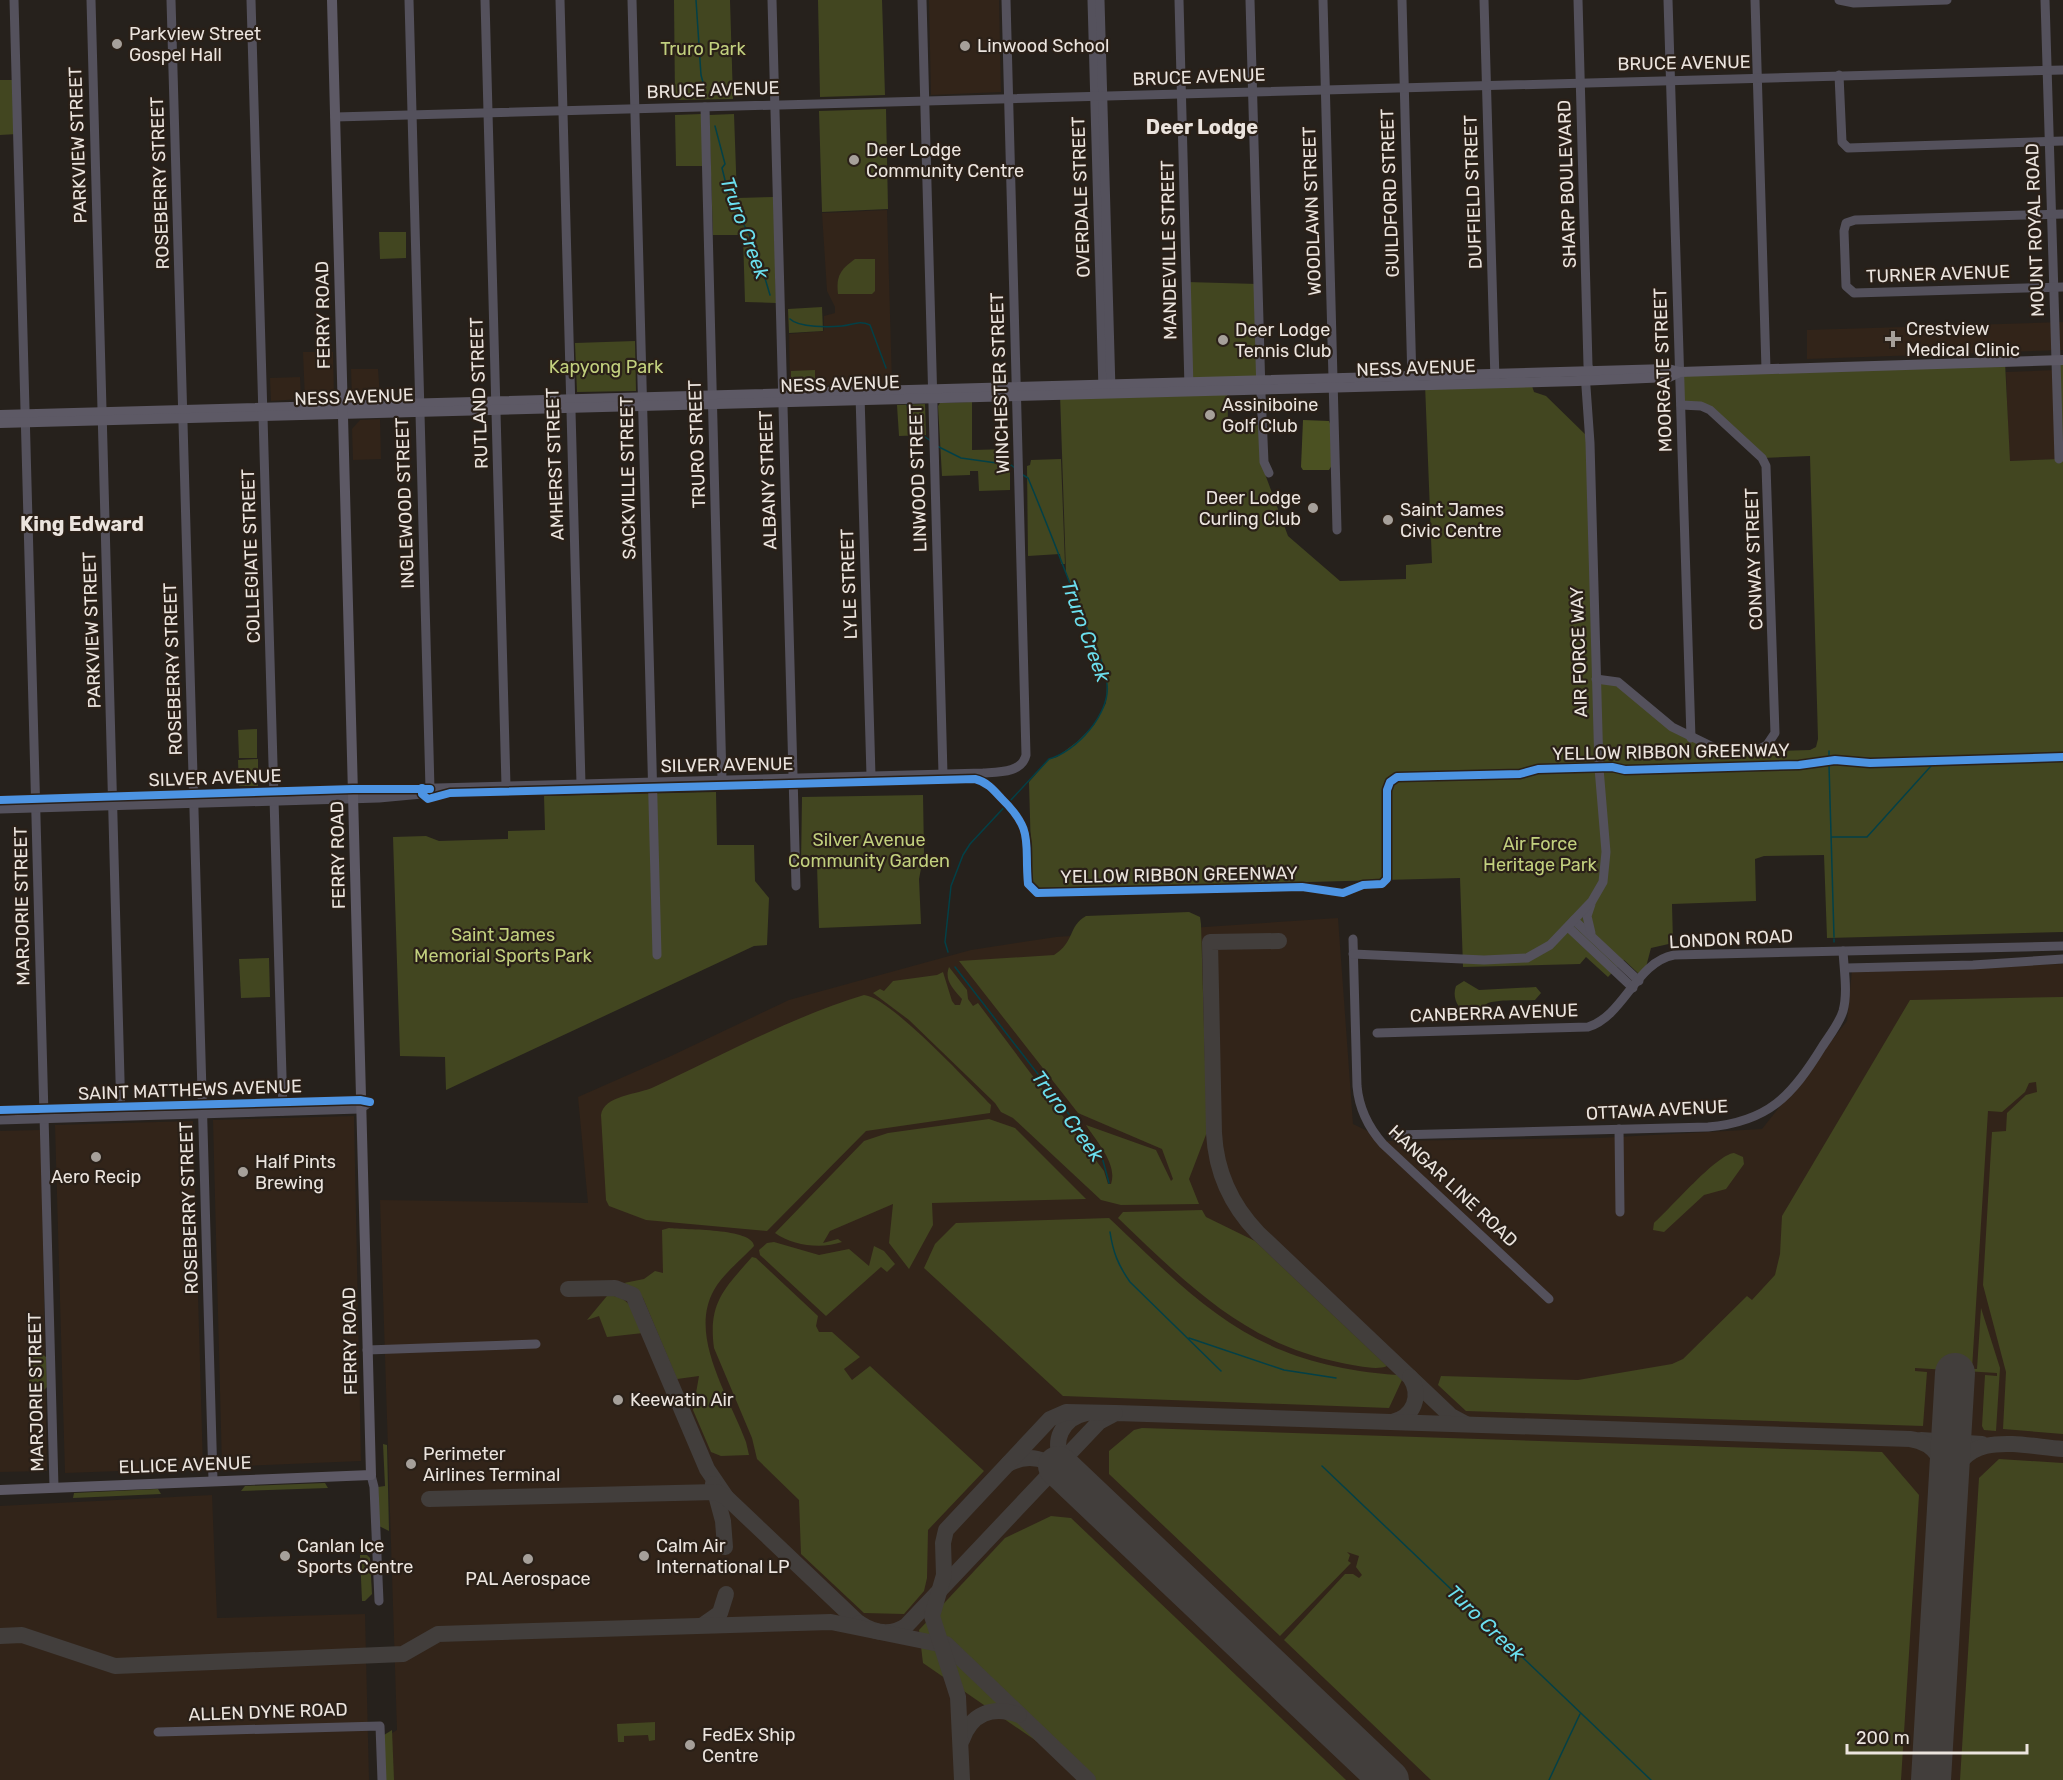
<svg xmlns="http://www.w3.org/2000/svg" width="2063" height="1780" font-family="Rubik,sans-serif">
<style>
.built{fill:#322419}
.green{fill:#424620}
.forest{fill:#4b5122}
.lines{fill:none;stroke-linecap:round;stroke-linejoin:round}
.stream{stroke:#034047;stroke-width:1.5}
.taxiway{stroke:#423e3c;stroke-width:16}
.runway{stroke:#423e3c;stroke-width:40}
.minor{stroke:#54515c;stroke-width:9}
.major{stroke:#5d5965;stroke-width:10}
.cycleway-casing{stroke:#2a2018;stroke-width:11}
.cycleway{stroke:#4d94e3;stroke-width:8}
.poi-dot{fill:#a6a09a;stroke:#2a2018;stroke-width:2}
.labels{text-anchor:middle;dominant-baseline:central;stroke-width:4.5;stroke-linejoin:round;paint-order:stroke}
.poi-label{font-size:18px;fill:#ebe4de;stroke:#2a2018;text-anchor:start}
.park-label{font-size:18px;fill:#c2d07e;stroke:#2a2018}
.street-label{font-size:18px;fill:#ebe4de;stroke:#2a2018}
.neighbourhood-label{font-size:20px;font-weight:bold;fill:#ebe4de;stroke:#2a2018}
.water-label{font-size:20px;font-style:italic;fill:#6bdfee;stroke:#2a2018}
</style>
<rect width="100%" height="100%" fill="#26211c"/>
<g class="built">
<polygon points="929,0 999,0 1001,92 931,95"/>
<polygon points="887,210 892,383 790,386 789,334 824,331 824,316 835,313 835,307 827,291 822,213"/>
<polygon points="2063,322 2063,350 1807,359 1807,330"/>
<polygon points="303,352 333,352 334,399 305,400"/>
<polygon points="351,369 378,369 380,397 352,398"/>
<polygon points="2057,370 2059,459 2009,461 2006,372"/>
<polygon points="300,377 301,399 271,401 270,378"/>
<polygon points="380,419 381,459 353,460 352,429 360,420"/>
<polygon points="1338,918 1353,1124 1388,1141 1599,1138 1762,1129 1847,1021 1852,970 2063,964 2063,1780 386,1780 386,1737 397,1730 380,1200 588,1203 578,1097 671,1056 789,1000 971,950 1056,937"/>
<polygon points="354,1116 361,1461 222,1467 213,1120"/>
<polygon points="193,1121 203,1468 65,1473 55,1125"/>
<polygon points="41,1130 47,1471 0,1472 0,1131"/>
<polygon points="212,1495 217,1618 365,1614 369,1780 0,1780 0,1506"/>
</g>
<g class="green">
<polygon points="674,0 730,0 733,99 675,100"/>
<polygon points="818,0 882,0 885,95 820,97"/>
<polygon points="0,80 16,80 17,134 0,135"/>
<polygon points="886,109 888,209 822,212 819,111"/>
<polygon points="702,114 703,166 676,166 675,115"/>
<polygon points="734,114 737,198 774,197 776,303 745,302 743,235 713,235 709,115"/>
<polygon points="379,232 406,232 406,258 380,259"/>
<path d="M855 259H875V291L872 294H838C836 276 840 270 855 259Z"/>
<polygon points="1187,282 1258,284 1260,379 1189,381"/>
<polygon points="822,307 823,331 789,333 788,309"/>
<polygon points="635,341 636,391 577,392 575,343"/>
<polygon points="2063,360 2063,932 1827,938 1824,855 1764,856 1755,859 1756,901 1672,904 1673,943 1651,948 1646,967 1639,974 1624,960 1608,977 1586,957 1580,964 1463,967 1460,878 1032,889 1029,782 1049,759 1057,757 1078,741 1094,725 1106,703 1107,683 1066,573 1060,394 1227,389 1228,420 1263,420 1265,474 1288,536 1340,581 1406,579 1406,565 1432,563 1425,384 1532,386 1534,392 1546,396 1589,438 1596,679 1609,679 1691,738 1750,752 1810,750 1816,747 1818,739 1810,456 1762,458 1710,410 1681,405 1680,372 2005,362 2010,461 2059,459 2057,370"/>
<polygon points="815,370 815,386 791,387 791,371"/>
<polygon points="972,402 972,450 1010,449 1010,490 979,491 978,471 970,471 970,475 942,476 938,406 940,403"/>
<polygon points="925,404 926,435 899,436 897,405"/>
<polygon points="1061,459 1065,564 1061,564 1060,554 1028,556 1027,466 1030,465 1031,460"/>
<polygon points="257,729 257,758 239,758 238,730"/>
<polygon points="258,759 258,786 239,786 238,760"/>
<polygon points="716,792 717,845 754,845 755,881 769,898 767,945 754,946 446,1090 445,1057 400,1056 393,837 426,836 439,841 505,839 508,839 508,831 545,830 544,796"/>
<polygon points="923,795 924,853 919,879 921,924 819,928 817,865 801,865 802,797"/>
<path d="M1189 912 1200 917 1201 924 1207 1132 1189 1179 1199 1204 1121 1205 1101 1200 1013 1118 1001 1112 995 1103 909 1020 873 993 880 989 884 991 893 981 937 975 943 972 952 1001 955 1005H960L962 999C953 989 944 980 949 967L967 990 968 999 973 1006 978 1003 1104 1171 1108 1184H1111C1118 1164 1096 1141 1086 1125L1156 1150 1171 1181 1173 1179 1162 1149 1078 1113 959 961 1054 955C1075 942 1068 926 1086 916Z"/>
<polygon points="269,958 270,997 241,998 239,959"/>
<path d="M1464 981 1479 990 1536 987 1541 993 1535 1000C1520 1001 1502 999 1488 1003 1483 1005 1482 1010 1477 1011 1460 1017 1451 999 1456 986Z"/>
<path d="M864 995C890 997 970 1084 991 1105L990 1113 866 1131 767 1231 646 1220 609 1206 606 1200 601 1115C604 1095 637 1095 654 1087 720 1056 794 1016 864 995Z"/>
<polygon points="2063,997 2063,1434 2003,1429 2006,1372 1983,1285 1992,1132 2006,1131 2007,1113 2026,1095 2037,1092 2036,1082 2029,1083 2025,1092 2002,1112 1988,1111 1972,1369 1977,1369 1981,1308 2000,1368 1996,1431 1984,1430 1982,1426 1985,1375 1997,1376 1997,1373 1915,1368 1915,1371 1927,1372 1923,1426 1466,1411 1438,1385 1441,1376 1578,1380 1672,1364 1683,1359 1747,1296 1752,1300 1775,1275 1780,1254 1782,1216 1910,1000"/>
<path d="M989 1119 1015 1128 1086 1199 932 1203 933 1225 909 1269 889 1243 893 1204 830 1231 823 1243 838 1239 842 1242C822 1249 793 1246 775 1233L864 1141 888 1133Z"/>
<path d="M1734 1153 1743 1157 1744 1164 1726 1189 1704 1195 1664 1232 1653 1230 1654 1223C1670 1209 1717 1154 1734 1153Z"/>
<path d="M1202 1210 1206 1217 1255 1241 1387 1366C1376 1371 1355 1365 1342 1363 1245 1344 1187 1284 1118 1218L1123 1212Z"/>
<path d="M1109 1218C1206 1310 1255 1364 1397 1375L1402 1380 1389 1408 1063 1396 924 1268 935 1244 956 1223Z"/>
<path d="M669 1228C685 1230 753 1228 754 1246 742 1259 722 1275 714 1290 688 1336 729 1396 746 1442L749 1455 721 1456 711 1452 693 1410 699 1376 677 1379 643 1298 636 1289 624 1283 644 1279 655 1271 663 1273 662 1230Z"/>
<polygon points="774,1242 819,1255 849,1249 869,1266 874,1246 884,1251 895,1264 887,1272 881,1267 826,1316 760,1255 759,1250 767,1243"/>
<path d="M752 1257 756 1258 818 1316 816 1326 819 1332H832L860 1357 844 1369 852 1380 870 1366 984 1471 928 1530 927 1578 924 1591 904 1614 864 1613 801 1554 799 1500 757 1459 752 1438 714 1348C708 1303 724 1289 752 1257Z"/>
<path d="M607 1296C629 1294 636 1314 643 1333L607 1337 599 1316 587 1320Z"/>
<polygon points="33,1354 41,1353 46,1357 47,1387 44,1390 35,1391 35,1385 29,1385 29,1380 34,1379"/>
<polygon points="1142,1428 1882,1452 1919,1495 1901,1780 1431,1780 1284,1640 1345,1574 1353,1574 1359,1578 1362,1575 1356,1567 1359,1556 1347,1552 1350,1555 1348,1561 1351,1563 1280,1636 1109,1474 1109,1451 1134,1430"/>
<polygon points="383,1444 387,1445 389,1531 379,1526 378,1487 385,1486"/>
<polygon points="1999,1459 2063,1463 2063,1780 1960,1780 1979,1478"/>
<polygon points="325,1483 328,1488 241,1491 245,1486"/>
<polygon points="158,1489 161,1494 73,1498 74,1493"/>
<polygon points="1051,1516 1071,1518 1346,1780 1093,1780 923,1663 919,1630 1005,1538"/>
<polygon points="360,1555 367,1555 370,1558 372,1594 365,1601 362,1601"/>
<polygon points="655,1722 655,1740 649,1741 648,1735 624,1736 624,1742 618,1742 617,1724"/>
<polygon points="392,1730 394,1780 385,1780 384,1735"/>
</g>
<polygon class="forest" points="1303,420 1329,421 1332,429 1332,465 1329,470 1303,470 1301,467"/>
<g class="lines">
<g class="stream">
<polyline points="696,0 701,75 704,86 702,97"/>
<polyline points="715,126 725,164 722,168 729,196 756,248 770,295"/>
<path d="M790 319C799 328 830 327 842 326 853 325 859 320 870 325L886 368"/>
<polyline points="907,405 922,435 931,441"/>
<polyline points="937,446 961,458 1011,465 1015,468"/>
<polyline points="1829,751 1829,756"/>
<polyline points="1829,765 1834,937"/>
<polyline points="1832,837 1867,837 1931,766"/>
<polyline points="1834,939 1834,942"/>
<path d="M948 952 945 942 951 886 963 855 970 844 1049 759C1076 752 1111 713 1107 684 1106 666 1094 645 1087 628 1068 578 1049 528 1028 478L1023 475"/>
<polyline points="955,967 1102,1157 1109,1183"/>
<path d="M1110 1232C1113 1252 1118 1265 1130 1282L1221 1371"/>
<polyline points="1189,1338 1284,1370 1336,1378"/>
<polyline points="1322,1466 1651,1780"/>
<polyline points="1549,1780 1580,1714"/>
</g>
<g class="taxiway">
<path d="M1279 941 1210 942 1214 1133C1216 1172 1231 1205 1258 1233L1451 1416 1466 1424"/>
<polyline points="568,1289 615,1288 633,1295 707,1469 726,1497"/>
<path d="M1087 1413C1076 1415 1066 1422 1061 1432 1044 1468 1105 1509 1128 1531"/>
<path d="M1392 1422C1414 1417 1422 1396 1410 1377"/>
<polyline points="1921,1440 1982,1444"/>
<path d="M1008 1464C1028 1453 1047 1458 1063 1473"/>
<polyline points="713,1484 723,1521 725,1547"/>
<path d="M1950 1484C1964 1428 2020 1446 2063 1449"/>
<polyline points="429,1499 716,1492 726,1497 864,1628"/>
<path d="M859 1623C874 1633 891 1636 906 1626L1099 1422 1116 1413 1910 1439C1938 1443 1946 1464 1948 1489"/>
<polyline points="703,1625 720,1613 726,1594"/>
<polyline points="0,1636 22,1635 115,1666 403,1654 438,1634 831,1622 939,1644 953,1651"/>
<polyline points="946,1644 1088,1780"/>
<path d="M962 1740C971 1714 992 1705 1019 1715"/>
<polyline points="962,1780 958,1697 932,1616 944,1575 943,1543 946,1530 1050,1419 1066,1412 1115,1413"/>
</g>
<g class="runway">
<polyline points="1058,1466 1389,1780"/>
<polyline points="1931,1780 1955,1373"/>
</g>
<g class="minor">
<polyline points="14,0 54,1487"/>
<polyline points="91,0 121,1116"/>
<polyline points="171,0 213,1480"/>
<polyline points="251,0 283,1111"/>
<polyline points="409,0 430,789"/>
<polyline points="485,0 506,786"/>
<polyline points="560,0 581,784"/>
<polyline points="632,0 657,955"/>
<polyline points="772,0 796,886"/>
<polyline points="922,0 943,774"/>
<polyline points="1092,0 1103,390"/>
<polyline points="1100,0 1111,390"/>
<polyline points="1179,0 1189,388"/>
<polyline points="1250,0 1261,393 1264,462 1269,473"/>
<polyline points="1323,0 1337,530"/>
<polyline points="1402,0 1412,382"/>
<polyline points="1484,0 1495,380"/>
<polyline points="1578,0 1588,365 1591,378"/>
<polyline points="1668,0 1691,738"/>
<polyline points="1755,0 1766,369"/>
<polyline points="1839,0 1854,3 1947,0"/>
<polyline points="2045,0 2059,459"/>
<polyline points="1839,75 1842,142 1848,148 2063,141"/>
<polyline points="705,107 722,780"/>
<polyline points="335,117 2063,70"/>
<polyline points="2063,214 1855,220 1846,223 1844,231 1846,286 1854,293 2063,287"/>
<polyline points="860,395 871,776"/>
<polyline points="1596,679 1618,682 1672,727 1715,748 1756,751 1767,745 1775,733 1766,466 1762,458 1710,410 1701,406 1681,405"/>
<path d="M0 800 983 773C998 772 1022 773 1026 755L1006 0"/>
<polyline points="0,809 379,798 422,794 430,789"/>
<polyline points="1574,920 1639,981"/>
<polyline points="1568,927 1633,988"/>
<polyline points="1591,933 1587,916 1591,904"/>
<path d="M1353 939 1357 1086C1359 1109 1368 1127 1383 1144L1549 1299"/>
<polyline points="1353,954 1484,960 1527,958 1550,945 1592,901 1603,882 1606,852 1599,768 1590,443 1585,373"/>
<polyline points="1846,968 1973,965 2063,959"/>
<path d="M1377 1033 1588 1027C1624 1016 1636 962 1674 955L2063 946"/>
<polyline points="0,1110 366,1101"/>
<polyline points="0,1120 360,1109 370,1102"/>
<polyline points="1619,1129 1620,1212"/>
<path d="M1395 1135 1708 1127C1768 1122 1792 1096 1822 1047 1829 1036 1839 1024 1843 1011 1848 993 1844 970 1843 951"/>
<polyline points="367,1350 536,1344"/>
<polyline points="371,1475 374,1487 379,1601"/>
<polyline points="158,1732 380,1726 382,1780"/>
</g>
<g class="major">
<polyline points="0,415 1668,369 1680,372 2063,360"/>
<polyline points="0,423 1578,381 1669,377 1680,372"/>
<polyline points="0,1490 371,1475 332,0"/>
</g>
<defs>
<g id="cycleway">
<path d="M422 788V794L428 799 450 793 975 779C987 782 993 789 1001 798 1035 831 1024 842 1028 884L1037 893 1302 887 1343 893 1363 885 1382 884 1387 879V790L1390 782 1397 777 1520 774 1538 769 1612 767 1625 770 1799 765 1835 760 1870 763 2063 757"/>
<polyline points="0,800 353,789 430,789"/>
<polyline points="0,1110 360,1100 370,1102"/>
</g>
</defs>
<use href="#cycleway" class="cycleway-casing"/>
<use href="#cycleway" class="cycleway"/>
</g>
<g class="poi-dot">
<circle cx="117" cy="44" r="6"/>
<circle cx="965" cy="46" r="6"/>
<circle cx="854" cy="160" r="6"/>
<path d="M1890 330h6v6h6v6h-6v6h-6v-6h-6v-6h6z"/>
<circle cx="1223" cy="340" r="6"/>
<circle cx="1210" cy="415" r="6"/>
<circle cx="1313" cy="508" r="6"/>
<circle cx="1388" cy="520" r="6"/>
<circle cx="96" cy="1157" r="6"/>
<circle cx="243" cy="1172" r="6"/>
<circle cx="618" cy="1400" r="6"/>
<circle cx="411" cy="1464" r="6"/>
<circle cx="285" cy="1556" r="6"/>
<circle cx="644" cy="1556" r="6"/>
<circle cx="528" cy="1559" r="6"/>
<circle cx="690" cy="1745" r="6"/>
</g>
<g class="labels">
<g class="poi-label">
<text x="129" y="34">Parkview Street<tspan x="129" dy="21">Gospel Hall</tspan></text>
<text x="977" y="46">Linwood School</text>
<text x="866" y="150">Deer Lodge<tspan x="866" dy="21">Community Centre</tspan></text>
<text x="1906" y="329">Crestview<tspan x="1906" dy="21">Medical Clinic</tspan></text>
<text x="1235" y="330">Deer Lodge<tspan x="1235" dy="21">Tennis Club</tspan></text>
<text x="1222" y="405">Assiniboine<tspan x="1222" dy="21">Golf Club</tspan></text>
<text x="1301" y="498" text-anchor="end">Deer Lodge<tspan x="1301" dy="21">Curling Club</tspan></text>
<text x="1400" y="510">Saint James<tspan x="1400" dy="21">Civic Centre</tspan></text>
<text x="255" y="1162">Half Pints<tspan x="255" dy="21">Brewing</tspan></text>
<text x="96" y="1177" text-anchor="middle">Aero Recip</text>
<text x="630" y="1400">Keewatin Air</text>
<text x="423" y="1454">Perimeter<tspan x="423" dy="21">Airlines Terminal</tspan></text>
<text x="297" y="1546">Canlan Ice<tspan x="297" dy="21">Sports Centre</tspan></text>
<text x="656" y="1546">Calm Air<tspan x="656" dy="21">International LP</tspan></text>
<text x="528" y="1579" text-anchor="middle">PAL Aerospace</text>
<text x="702" y="1735">FedEx Ship<tspan x="702" dy="21">Centre</tspan></text>
</g>
<g class="park-label">
<text x="703" y="49">Truro Park</text>
<text x="606" y="367">Kapyong Park</text>
<text x="869" y="840">Silver Avenue<tspan x="869" dy="21">Community Garden</tspan></text>
<text x="1540" y="844">Air Force<tspan x="1540" dy="21">Heritage Park</tspan></text>
<text x="503" y="935">Saint James<tspan x="503" dy="21">Memorial Sports Park</tspan></text>
</g>
<g class="street-label">
<text transform="translate(1684 63) rotate(-1)">BRUCE AVENUE</text>
<text transform="translate(1199 77) rotate(-2)">BRUCE AVENUE</text>
<text transform="translate(713 90) rotate(-2)">BRUCE AVENUE</text>
<text transform="translate(78 145) rotate(-92)">PARKVIEW STREET</text>
<text transform="translate(160 183) rotate(-92)">ROSEBERRY STREET</text>
<text transform="translate(1567 184) rotate(-92)">SHARP BOULEVARD</text>
<text transform="translate(1473 192) rotate(-92)">DUFFIELD STREET</text>
<text transform="translate(1390 193) rotate(-92)">GUILDFORD STREET</text>
<text transform="translate(1081 197) rotate(-92)">OVERDALE STREET</text>
<text transform="translate(1312 211) rotate(-92)">WOODLAWN STREET</text>
<text transform="translate(2035 230) rotate(-92)">MOUNT ROYAL ROAD</text>
<text transform="translate(1169 250) rotate(-91)">MANDEVILLE STREET</text>
<text transform="translate(1938 274) rotate(-2)">TURNER AVENUE</text>
<text transform="translate(323 315) rotate(-91)">FERRY ROAD</text>
<text transform="translate(1416 368) rotate(-2)">NESS AVENUE</text>
<text transform="translate(1663 370) rotate(-92)">MOORGATE STREET</text>
<text transform="translate(1000 383) rotate(-92)">WINCHESTER STREET</text>
<text transform="translate(840 384) rotate(-2)">NESS AVENUE</text>
<text transform="translate(479 393) rotate(-92)">RUTLAND STREET</text>
<text transform="translate(354 397) rotate(-2)">NESS AVENUE</text>
<text transform="translate(697 444) rotate(-92)">TRURO STREET</text>
<text transform="translate(555 464) rotate(-92)">AMHERST STREET</text>
<text transform="translate(628 478) rotate(-91)">SACKVILLE STREET</text>
<text transform="translate(918 478) rotate(-92)">LINWOOD STREET</text>
<text transform="translate(768 480) rotate(-92)">ALBANY STREET</text>
<text transform="translate(405 503) rotate(-92)">INGLEWOOD STREET</text>
<text transform="translate(251 556) rotate(-92)">COLLEGIATE STREET</text>
<text transform="translate(1754 559) rotate(-92)">CONWAY STREET</text>
<text transform="translate(849 584) rotate(-92)">LYLE STREET</text>
<text transform="translate(92 630) rotate(-92)">PARKVIEW STREET</text>
<text transform="translate(1579 652) rotate(-92)">AIR FORCE WAY</text>
<text transform="translate(173 669) rotate(-92)">ROSEBERRY STREET</text>
<text transform="translate(1671 752) rotate(-1)">YELLOW RIBBON GREENWAY</text>
<text transform="translate(727 765) rotate(-1)">SILVER AVENUE</text>
<text transform="translate(215 778) rotate(-2)">SILVER AVENUE</text>
<text transform="translate(338 855) rotate(-91)">FERRY ROAD</text>
<text transform="translate(1179 875) rotate(-1)">YELLOW RIBBON GREENWAY</text>
<text transform="translate(22 906) rotate(-91)">MARJORIE STREET</text>
<text transform="translate(1731 939) rotate(-3)">LONDON ROAD</text>
<text transform="translate(1494 1013) rotate(-2)">CANBERRA AVENUE</text>
<text transform="translate(190 1090) rotate(-2)">SAINT MATTHEWS AVENUE</text>
<text transform="translate(1657 1110) rotate(-3)">OTTAWA AVENUE</text>
<text transform="translate(1453 1186) rotate(43)">HANGAR LINE ROAD</text>
<text transform="translate(189 1208) rotate(-92)">ROSEBERRY STREET</text>
<text transform="translate(350 1341) rotate(-91)">FERRY ROAD</text>
<text transform="translate(36 1392) rotate(-91)">MARJORIE STREET</text>
<text transform="translate(185 1465) rotate(-2)">ELLICE AVENUE</text>
<text transform="translate(268 1712) rotate(-2)">ALLEN DYNE ROAD</text>
</g>
<g class="neighbourhood-label">
<text x="1202" y="127">Deer Lodge</text>
<text x="82" y="524">King Edward</text>
</g>
<g class="water-label">
<text transform="translate(745 228) rotate(70)">Truro Creek</text>
<text transform="translate(1086 631) rotate(70)">Truro Creek</text>
<text transform="translate(1068 1116) rotate(54)">Truro Creek</text>
<text transform="translate(1486 1623) rotate(44)">Turo Creek</text>
</g>
</g>
<path d="M1847 1744v9h180v-9" fill="none" stroke="#ebe4de" stroke-width="3"/>
<text x="1856" y="1744" font-size="18" fill="#ebe4de" stroke="#2a2018" stroke-width="4.5" paint-order="stroke">200 m</text>
</svg>
